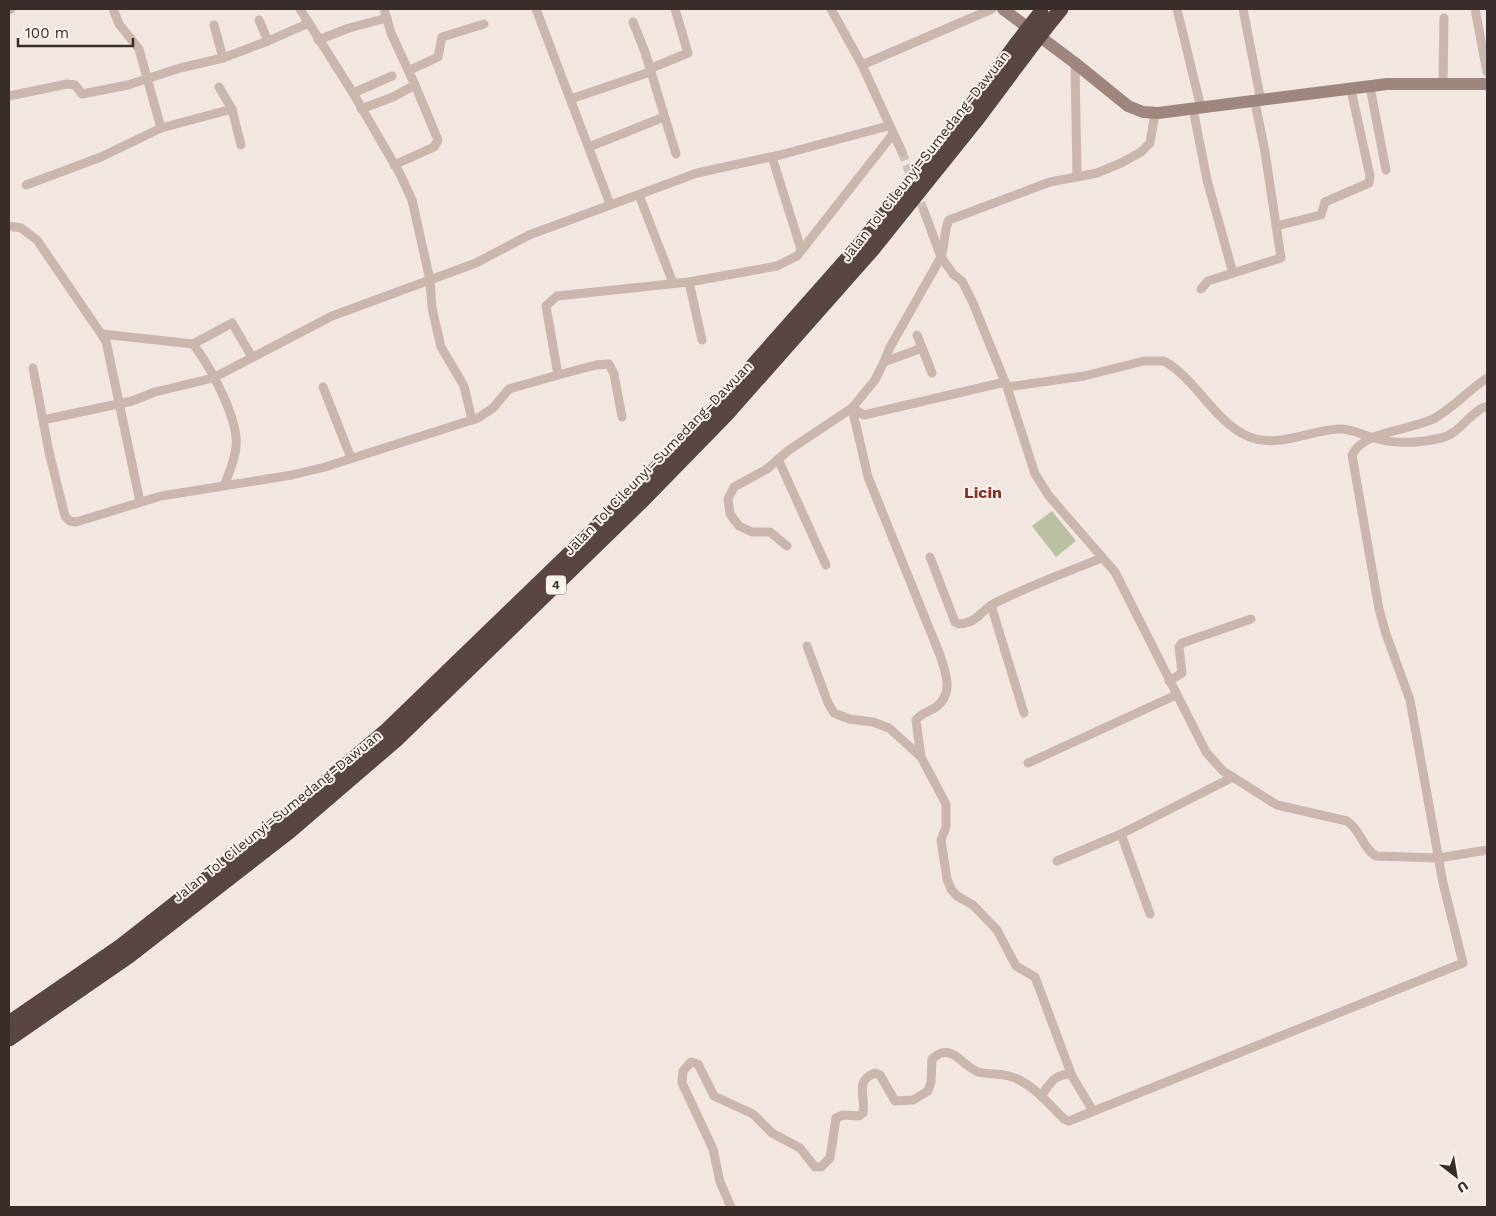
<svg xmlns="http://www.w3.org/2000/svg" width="1496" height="1216" font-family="'Work Sans',sans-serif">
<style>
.green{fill:#bac1a0}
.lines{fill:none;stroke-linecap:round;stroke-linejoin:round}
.street-tunnel{stroke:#cdc2bc;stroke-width:9;stroke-dasharray:9 4.5;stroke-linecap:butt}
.street{stroke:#cab6ac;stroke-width:9}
.secondary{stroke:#9e857d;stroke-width:12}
.highway{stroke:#594642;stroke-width:15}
.highway-bridge{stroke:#594642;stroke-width:15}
.labels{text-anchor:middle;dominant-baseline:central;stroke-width:4;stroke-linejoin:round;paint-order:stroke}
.shield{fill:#faf2ec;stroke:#726865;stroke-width:1}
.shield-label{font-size:12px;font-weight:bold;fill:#382d2b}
.street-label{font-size:14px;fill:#382d2b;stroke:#faf2ec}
.quarter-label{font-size:16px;font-weight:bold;fill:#843127;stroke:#faf2ec}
</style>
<rect width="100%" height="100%" fill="#f2e7e0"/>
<polygon class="green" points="1052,511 1076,541 1056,557 1032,526"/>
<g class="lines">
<polyline class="street-tunnel" points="902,152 924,211"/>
<g class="street">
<polyline points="113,9 119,24 139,49 161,128"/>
<polyline points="300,9 353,93 400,174 412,200 430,280 432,308 441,347 464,386 472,420"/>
<polyline points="536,9 610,204"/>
<polyline points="831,9 862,65 902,152"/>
<polyline points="1177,9 1201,108"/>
<polyline points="1243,9 1261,101"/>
<polyline points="1475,9 1487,72"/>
<polyline points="9,10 11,9"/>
<polyline points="259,20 268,41"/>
<polyline points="633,22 645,52 676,154"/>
<polyline points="214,25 223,58"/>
<polyline points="318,40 349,28 387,18"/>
<polyline points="1075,63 1077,176"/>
<polyline points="862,65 992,9"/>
<polyline points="649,69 688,53 675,9"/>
<polyline points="410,70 438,57 442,37 484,24"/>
<polyline points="1443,85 1444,18"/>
<polyline points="219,87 232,109 241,145"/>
<polyline points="1370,87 1386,170"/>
<polyline points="353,93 392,76"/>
<polyline points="9,96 67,84 75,85 82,94 128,85 180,68 223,58 268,41 309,23"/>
<polyline points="571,99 650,72"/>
<polyline points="361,109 393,97 415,85 391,33 384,9"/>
<polyline points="1193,109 1207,180 1233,273"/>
<polyline points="589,147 664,117"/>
<polyline points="772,157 801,249"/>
<polyline points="394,165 434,147 438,140 415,85"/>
<polyline points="26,185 101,157 161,128 232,109"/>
<polyline points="639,195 673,283"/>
<path d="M924 211 941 257 953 274 962 281 973 303 1007 387 1035 474 1049 496 1115 572 1206 752 1223 771 1277 805 1347 821C1361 830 1362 848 1376 856L1439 858 1487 850"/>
<polyline points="9,226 21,228 37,240 106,341 140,502"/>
<polyline points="1276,226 1321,215 1325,202 1369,183 1370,176 1351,90"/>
<polyline points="689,282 702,340"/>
<polyline points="1201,289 1208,281 1281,258 1265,152 1255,102"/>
<path d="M102 334 193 344 196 348C212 370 239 420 236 447 235 460 229 472 225 484"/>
<polyline points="917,335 932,373"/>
<polyline points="193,344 232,323 252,357"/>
<path d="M884 362 889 349 941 257C945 246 944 228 949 220L1050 182 1097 173 1121 163 1141 152 1150 143 1155 113"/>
<polyline points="33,368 49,452 65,516 70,521 76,522 161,496 292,475 325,467 478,418 493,408 509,389 558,375 546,306 557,296 689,282 777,266 797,256 893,134"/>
<polyline points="558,375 596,365 609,364 614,374 622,417"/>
<polyline points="323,387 351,458"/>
<path d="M1007 387 1084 376 1144 361H1164C1196 379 1213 419 1245 435 1276 450 1306 431 1338 429 1352 428 1361 435 1374 438 1395 444 1420 443 1441 438 1460 434 1469 412 1487 406"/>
<polyline points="43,420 132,401 155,392 213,378 332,316 476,263 529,235 697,173 780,155 888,126"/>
<polyline points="778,459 826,565"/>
<polyline points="787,546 770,532 752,532 739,526 730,514 728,499 734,487 767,469 789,450 852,408 864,415 1005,382"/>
<path d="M930 557 955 622 959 624C980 622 979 611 995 603 1029 586 1066 572 1102 558"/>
<polyline points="991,605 1024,713"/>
<polyline points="807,646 828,703 834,713 849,719 873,722 889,728 921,757 946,804 946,827 941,840 947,879 951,889 957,896 973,905 997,930 1016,966 1035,977 1072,1076 1093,1111"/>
<polyline points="1169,681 1182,673 1179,647 1182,643 1251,619"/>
<path d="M921 757 916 720C921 713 929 712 936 707 954 694 946 673 940 655L868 477 852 408 875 380 884 362 922 348"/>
<polyline points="1028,763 1176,695"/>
<polyline points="1057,861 1121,834"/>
<polyline points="1150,914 1121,834 1233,777"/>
<path d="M1041 1096C1050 1084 1054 1074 1071 1074"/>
<path d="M731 1207 720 1182 713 1149 682 1083 683 1071 691 1062 698 1064 714 1096 753 1114 772 1133 800 1148 815 1167H821L830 1158 836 1118 843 1115 859 1116 863 1113C866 1096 854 1081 875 1073L880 1075 895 1101 913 1100 928 1091 931 1082 932 1059C951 1041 961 1065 978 1072 988 1075 999 1073 1009 1076 1031 1082 1048 1103 1064 1119L1069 1121 1463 963 1443 883 1410 700 1386 634 1379 609 1352 455C1364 430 1411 431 1435 418 1454 407 1469 390 1487 378"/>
</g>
<polyline class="secondary" points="1003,9 1075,63 1128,106 1143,112 1158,113 1387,84 1487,84"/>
<g class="highway">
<polyline points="1052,20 1061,9"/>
<polyline points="9,1023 121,946 281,820 387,730 634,491 717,406 862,242 968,110 1017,43"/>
<polyline points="9,1039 129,956 290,831 396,740 643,500 726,415 872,250 978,118 1028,51"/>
</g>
<g class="highway-bridge">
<polyline points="1017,43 1041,12"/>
<polyline points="1028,51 1052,20"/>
</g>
</g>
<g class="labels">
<rect class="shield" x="546" y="575.5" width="20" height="19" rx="4"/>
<g class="shield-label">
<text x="556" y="585">4</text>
</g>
<g class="street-label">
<text transform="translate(925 156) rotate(-52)">Jalan Tol Cileunyi–Sumedang–Dawuan</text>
<text transform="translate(658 458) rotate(-46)">Jalan Tol Cileunyi–Sumedang–Dawuan</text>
<text transform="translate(277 816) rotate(-39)">Jalan Tol Cileunyi–Sumedang–Dawuan</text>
</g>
<g class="quarter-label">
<text x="983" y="492">Licin</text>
</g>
</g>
<rect width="1496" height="1216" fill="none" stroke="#382d2b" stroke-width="20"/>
<g transform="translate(1456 1176) rotate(149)" stroke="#faf2ec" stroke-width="4" paint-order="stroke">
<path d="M0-4L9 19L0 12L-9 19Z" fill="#382d2b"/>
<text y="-8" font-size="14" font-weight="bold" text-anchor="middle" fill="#382d2b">U</text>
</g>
<path d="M18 38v8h115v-8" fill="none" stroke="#382d2b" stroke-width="2.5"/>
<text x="25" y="38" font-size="15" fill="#382d2b" stroke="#faf2ec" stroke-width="4" paint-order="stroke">100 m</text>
</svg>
